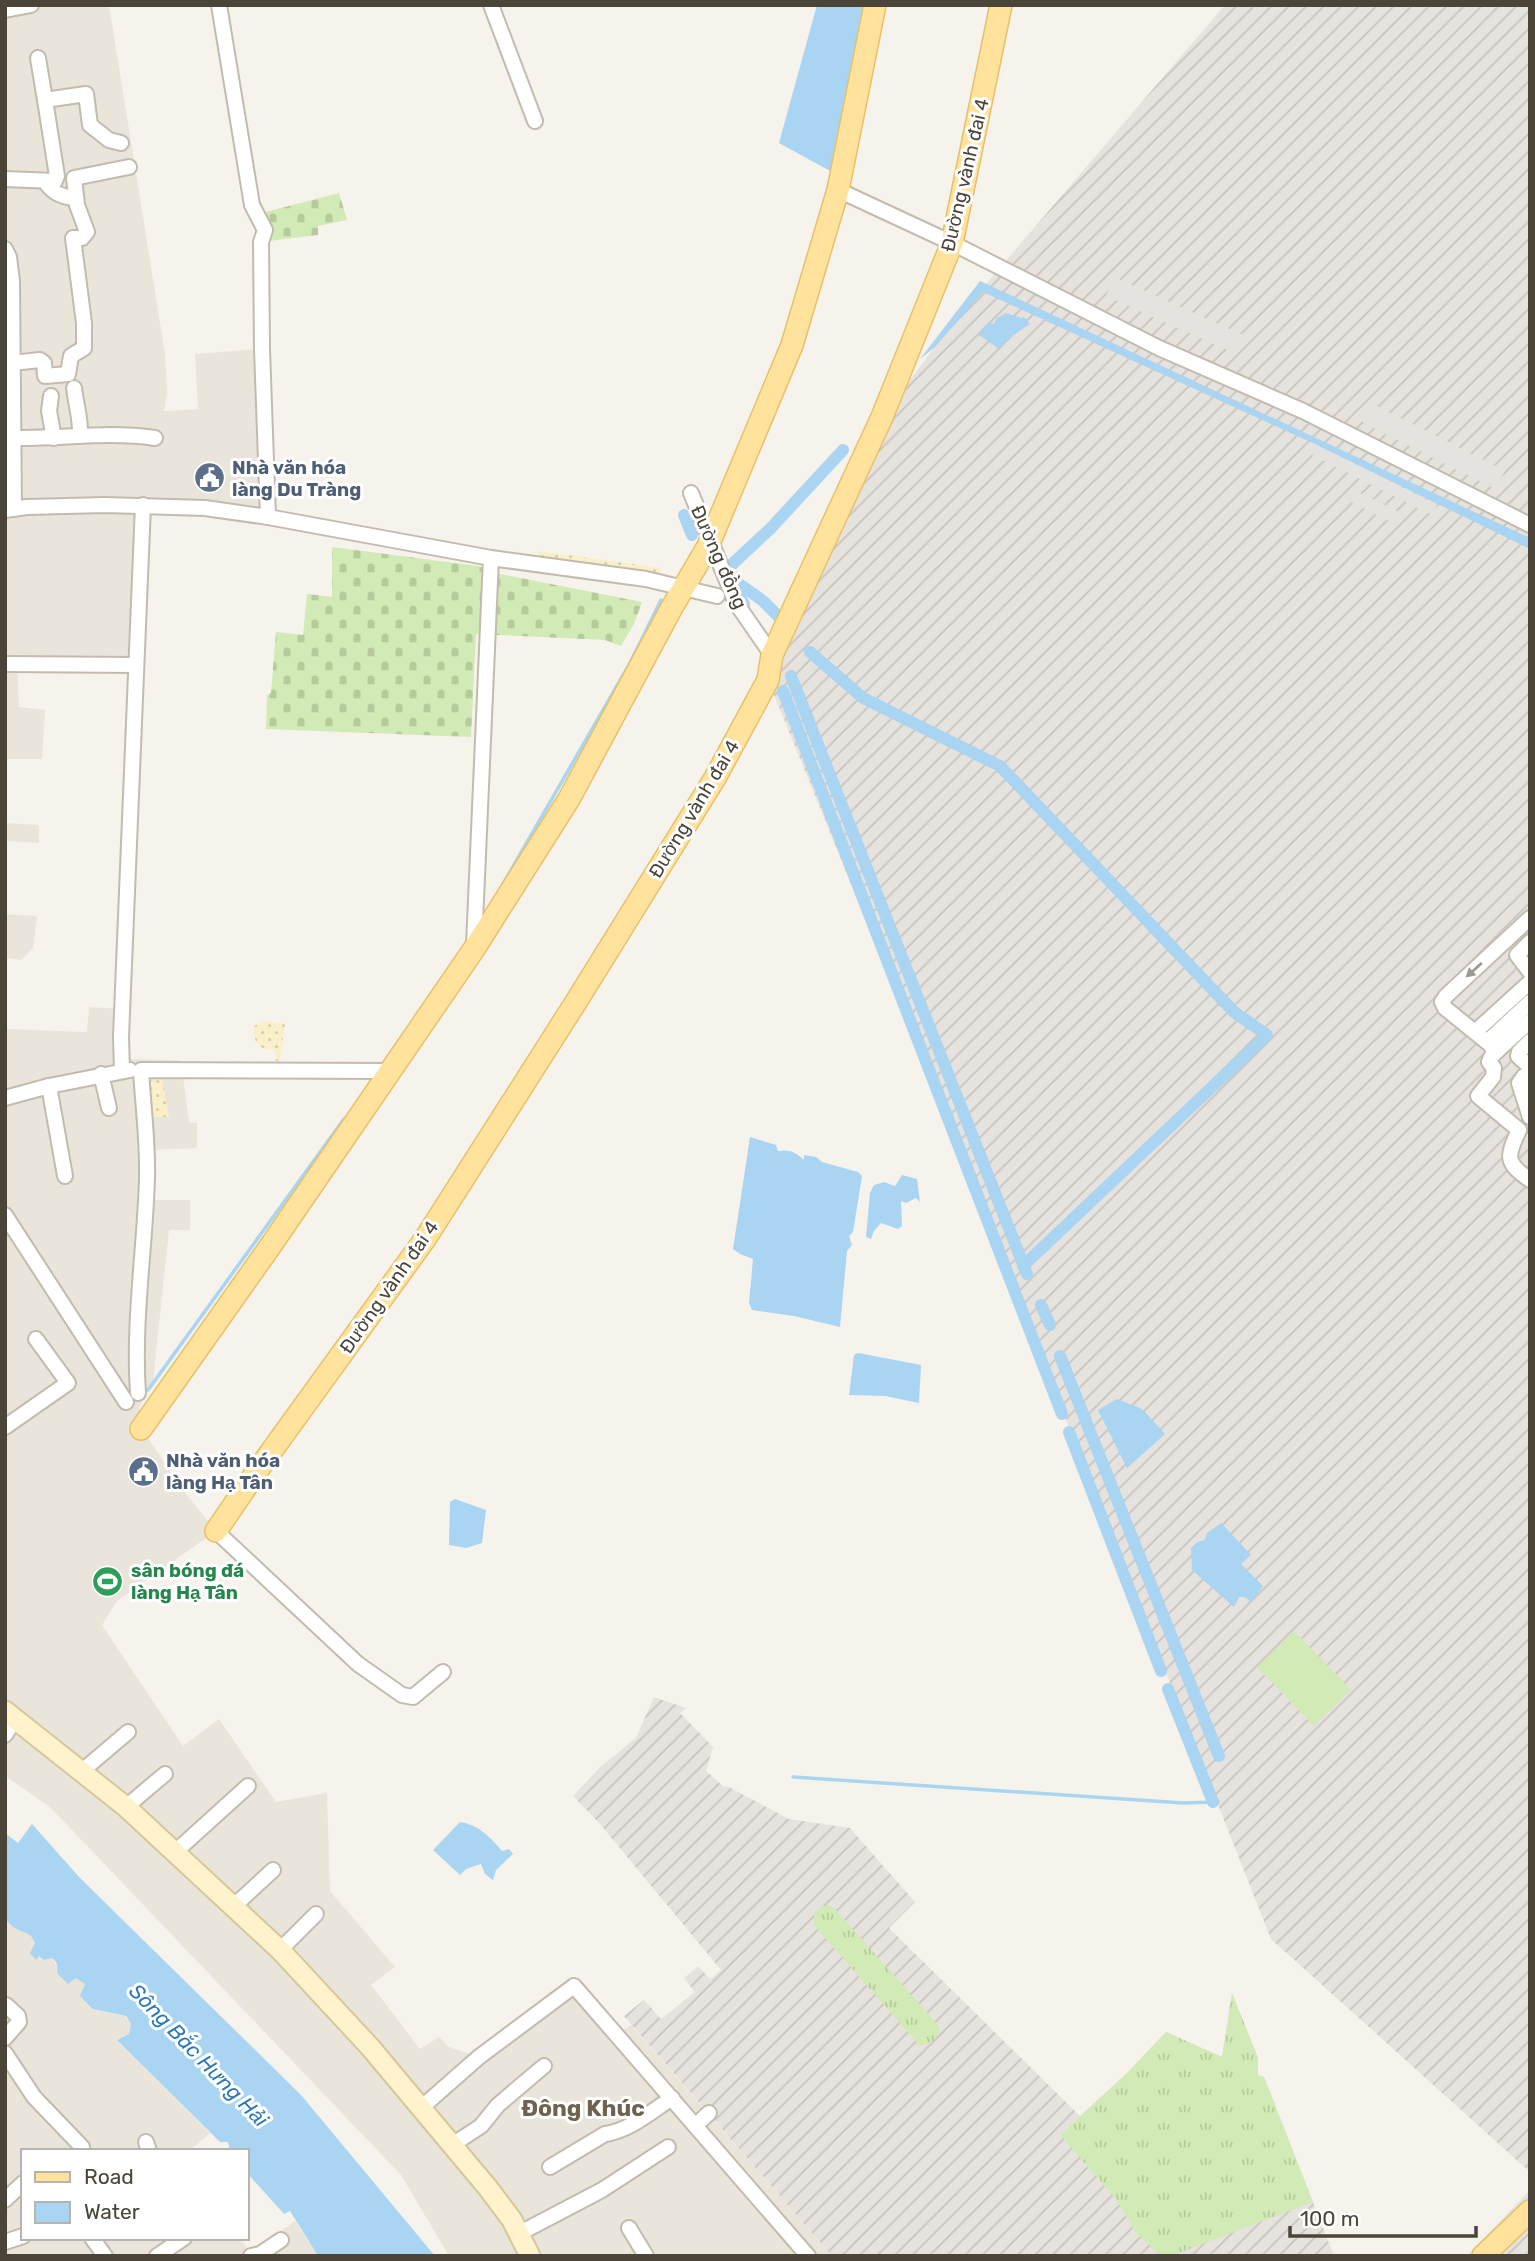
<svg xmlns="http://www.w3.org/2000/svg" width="1535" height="2261" font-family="Rubik,sans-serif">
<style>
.residential{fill:#eae5da}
.industrial{fill:url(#industrial-furrows)}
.grass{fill:url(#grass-tufts)}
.sand{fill:url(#sand-dots)}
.cemetery{fill:url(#cemetery-stones)}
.green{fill:#d2eab5}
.parking{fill:#e5e3e0}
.water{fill:#a9d4f2}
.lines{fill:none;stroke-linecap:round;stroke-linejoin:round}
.stream{stroke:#a9d4f2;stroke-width:3.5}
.canal{stroke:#a9d4f2;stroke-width:12}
.street-casing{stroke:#c2bbae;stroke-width:18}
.secondary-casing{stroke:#d6c79b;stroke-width:23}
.primary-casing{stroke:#e6c16a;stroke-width:24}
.street{stroke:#fff;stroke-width:14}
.secondary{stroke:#fff3cd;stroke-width:19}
.primary{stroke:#ffe39c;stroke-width:21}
.oneway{fill:#9c9892}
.labels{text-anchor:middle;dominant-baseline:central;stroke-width:6;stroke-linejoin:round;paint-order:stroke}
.street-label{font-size:19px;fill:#4b4439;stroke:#fff}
.service-label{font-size:19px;font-weight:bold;fill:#4e5e75;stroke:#fff;text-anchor:start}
.leisure-label{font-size:19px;font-weight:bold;fill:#27864d;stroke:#fff;text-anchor:start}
.water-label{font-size:21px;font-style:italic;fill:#2e7ab2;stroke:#fff}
.quarter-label{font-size:23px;font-weight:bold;fill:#6e6250;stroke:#fff}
</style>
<defs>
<pattern id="industrial-furrows" width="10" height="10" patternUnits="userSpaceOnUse" patternTransform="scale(1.75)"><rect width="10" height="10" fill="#e6e2dd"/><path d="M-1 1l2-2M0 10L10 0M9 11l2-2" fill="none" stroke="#c7c3be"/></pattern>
<pattern id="grass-tufts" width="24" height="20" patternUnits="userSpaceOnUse" patternTransform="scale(1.75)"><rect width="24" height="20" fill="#d2eab5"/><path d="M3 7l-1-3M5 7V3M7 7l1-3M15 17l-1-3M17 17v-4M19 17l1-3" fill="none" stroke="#b6ca9c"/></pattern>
<pattern id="sand-dots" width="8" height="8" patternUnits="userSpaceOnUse" patternTransform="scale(1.75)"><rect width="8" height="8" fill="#f9efc9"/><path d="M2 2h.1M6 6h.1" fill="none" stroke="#d7cead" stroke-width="1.8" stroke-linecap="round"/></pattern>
<pattern id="cemetery-stones" width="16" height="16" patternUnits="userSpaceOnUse" patternTransform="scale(1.75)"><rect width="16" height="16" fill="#d2eab5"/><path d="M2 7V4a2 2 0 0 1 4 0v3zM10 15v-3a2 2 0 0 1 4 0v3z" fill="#b6ca9c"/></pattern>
</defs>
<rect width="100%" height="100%" fill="#f6f3ec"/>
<g class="residential">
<polygon points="31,5 109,5 165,354 167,393 164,411 198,409 195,354 258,349 268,517 143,505 136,665 17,664 19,707 45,710 42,759 5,759 5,10"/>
<polygon points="5,823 39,825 39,843 5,841"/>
<polygon points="5,914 37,916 33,948 21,960 5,958"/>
<polygon points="89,1007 122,1009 121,1059 179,1060 182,1069 189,1122 197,1123 197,1148 152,1150 152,1200 190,1200 190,1230 169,1230 153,1381 139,1408 140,1422 142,1429 179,1485 216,1531 117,1601 102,1625 183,1746 219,1719 276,1802 327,1793 330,1891 395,1967 371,1985 420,2049 439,2037 449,2047 480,2057 574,1986 616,2035 631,2025 832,2256 449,2256 401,2175 50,1807 5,1776 5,1029 87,1032"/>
<polygon points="5,1919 17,1930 26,1931 33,1938 35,1943 32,1951 36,1959 39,1955 44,1960 52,1958 69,1983 76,1978 85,1984 83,1992 93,2009 125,2016 131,2024 129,2034 117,2040 210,2133 189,2151 23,2151 23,2238 240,2238 251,2253 295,2221 318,2256 5,2256"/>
</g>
<g class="industrial">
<polygon points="1225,5 1530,5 1530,2172 1271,1939 976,1192 768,680 882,417 956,319"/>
<polygon points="654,1697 686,1708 680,1713 713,1747 706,1771 724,1787 727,1786 789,1819 850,1828 915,1902 889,1928 1080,2116 1127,2073 1166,2032 1222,2057 1232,1993 1258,2058 1258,2075 1264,2077 1334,2256 832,2256 624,2016 644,2000 661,2019 695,1992 684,1978 698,1966 710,1979 721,1970 600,1824 573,1796 600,1767 636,1738"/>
<polygon points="1530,2190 1530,2256 1467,2256"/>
</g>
<g class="grass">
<polygon points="822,1906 831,1906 835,1909 939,2026 939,2034 930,2044 919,2045 814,1925 814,1914"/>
<polygon points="1232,1993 1258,2058 1258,2075 1264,2077 1313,2202 1171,2256 1161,2256 1137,2234 1115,2198 1060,2135 1127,2073 1166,2032 1222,2057"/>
</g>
<g class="sand">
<polygon points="539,551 662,568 658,576 537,556"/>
<path d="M266 1021 285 1024 280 1061H276L275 1050C258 1050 253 1043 254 1026Z"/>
<polygon points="157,1077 162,1079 169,1117 151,1117 148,1086"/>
</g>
<g class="cemetery">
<polygon points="339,193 347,220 318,226 318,235 261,242 258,214"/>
<polygon points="332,547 478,566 500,574 642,602 634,624 621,646 605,640 476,634 471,737 266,729 267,695 271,693 276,632 303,635 307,594 332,597"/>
</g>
<polygon class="green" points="1294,1631 1351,1690 1314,1726 1257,1667"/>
<g class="parking">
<polygon points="1114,277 1245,336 1236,354 1106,296"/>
<polygon points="1369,402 1505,471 1495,489 1360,421"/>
<polygon points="1317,445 1437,505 1432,515 1312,455"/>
<polygon points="1356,491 1403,514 1397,525 1351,502"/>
</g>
<g class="water">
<polygon points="817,5 875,5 841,177 779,143"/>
<polygon points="980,281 1530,538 1530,549 1317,445 983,292 935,347 920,359"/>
<polygon points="1006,313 1021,318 1024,317 1030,324 1012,336 999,349 979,335 982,329 988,323 994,324 997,318"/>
<path d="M750 1137 776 1145 778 1151C789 1149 796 1152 804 1160V1155L816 1157 822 1162 858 1172 862 1176 853 1232 849 1236 852 1245 847 1251 840 1327 794 1316 752 1310 749 1303 753 1259 740 1254 733 1249Z"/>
<polygon points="902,1175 917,1179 920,1202 916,1198 906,1203 901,1201 902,1226 898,1229 881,1223 874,1231 871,1239 866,1237 870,1193 874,1185 884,1182 895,1186"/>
<polygon points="858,1353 921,1365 919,1403 885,1396 849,1395 854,1355"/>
<polygon points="1117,1399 1142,1409 1165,1434 1127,1468 1098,1410"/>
<polygon points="455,1499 486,1510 482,1543 466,1548 449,1545 450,1502"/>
<polygon points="1221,1523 1251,1555 1241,1564 1263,1586 1251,1602 1245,1597 1239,1597 1234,1607 1192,1570 1191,1548 1197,1542 1205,1540 1207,1533"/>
<path d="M460 1822C479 1825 490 1837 502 1851L509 1849 513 1854 496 1870 493 1880 485 1874 481 1864 466 1869 460 1875 433 1850Z"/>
<path d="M32 1824 80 1878 301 2095 435 2256H318L290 2211 284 2214 247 2173V2151H230L228 2142H220L117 2040 129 2034 131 2024 126 2016 93 2009 80 1996 85 1984 76 1978 68 1984 57 1973C58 1966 58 1963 52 1958L44 1960 39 1956 36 1960 30 1953 35 1943C31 1933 27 1933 18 1930 14 1928 9 1923 5 1919V1833L18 1843Z"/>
</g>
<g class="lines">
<g class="stream">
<polyline points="503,884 630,663 661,600"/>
<polyline points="148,1390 344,1119"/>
<polyline points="793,1777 1183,1803 1218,1802"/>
</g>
<g class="canal">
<polyline points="684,515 692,535"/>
<polyline points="725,566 738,583 738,594 744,604"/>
<polyline points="726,570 771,528 843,450"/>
<polyline points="738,583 763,601 781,619"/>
<polyline points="810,652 863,698 1000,766 1234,1012 1267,1035 1023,1266"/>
<polyline points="791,676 1027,1274"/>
<polyline points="783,691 1062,1414"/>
<polyline points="1041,1305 1050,1325"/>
<polyline points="1060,1356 1219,1756"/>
<polyline points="1069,1432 1161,1671"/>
<polyline points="1168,1689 1213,1802"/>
</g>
<defs>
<g id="street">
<polyline points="219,5 252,205 265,230 261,242 262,349 268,517"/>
<polyline points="491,5 535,121"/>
<polyline points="5,10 31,5"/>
<polyline points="38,58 45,100"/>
<polyline points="5,179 55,181 57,176 45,100 86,94 90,125 109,140 121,143"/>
<path d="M45 181C52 194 63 196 76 199"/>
<polyline points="838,190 952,243 1159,348 1303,411 1530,525"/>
<polyline points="5,249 9,257 12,281 14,509"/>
<polyline points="12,363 40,360 44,363 45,376 68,374 71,356 84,348 84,323 73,238 82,238 87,232 77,205 74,178 129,167"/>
<path d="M74 388C76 405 81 419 80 436"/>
<polyline points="51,396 49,411 54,438"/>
<path d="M15 438C62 439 108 431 155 438"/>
<polyline points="691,493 736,603 772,655"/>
<polyline points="5,510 27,507 105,505 205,508 268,517 491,558 646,579 717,596"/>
<polyline points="5,664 136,665"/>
<polyline points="1530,918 1446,996 1442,1002 1445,1008 1487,1042 1530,1002"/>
<polyline points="1530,942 1517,955 1530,972"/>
<polyline points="474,945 491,558"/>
<polyline points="1475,1032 1530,982"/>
<polyline points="1530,1041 1519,1052 1518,1056 1530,1067"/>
<polyline points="1490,1045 1497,1051 1530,1021"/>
<path d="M1497 1051 1491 1057 1489 1062 1494 1068 1493 1077 1478 1096 1519 1130C1507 1156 1504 1162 1530 1180"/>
<polyline points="122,1070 121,1037 143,505"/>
<polyline points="101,1074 109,1108"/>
<polyline points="1530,1082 1524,1076 1519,1083 1530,1117"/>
<polyline points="49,1086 65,1176"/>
<polyline points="5,1098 49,1086 130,1070"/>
<polyline points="5,1215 126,1402"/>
<path d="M138 1393C133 1321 145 1249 147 1178 148 1142 143 1106 141 1070L391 1071"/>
<polyline points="5,1427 68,1383 36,1339"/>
<polyline points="216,1531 358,1664 402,1695 413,1697 443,1672"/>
<polyline points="5,1735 15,1719"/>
<polyline points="82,1771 128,1732"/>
<polyline points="126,1807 165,1774"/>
<polyline points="174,1853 248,1786"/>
<polyline points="233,1907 273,1870"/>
<polyline points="280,1950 316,1914"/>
<polyline points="5,2038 19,2022 18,2016 6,2005"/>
<polyline points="5,2053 34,2097 82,2147 81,2151"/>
<polyline points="421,2108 479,2057 574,1986 808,2256"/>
<polyline points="696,2125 709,2113"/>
<polyline points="146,2142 149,2151"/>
<polyline points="452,2145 481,2126 498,2105 544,2066"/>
<path d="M550 2167 605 2134C629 2131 652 2111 672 2098"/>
<polyline points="5,2200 23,2183"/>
<polyline points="629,2228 646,2256"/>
<polyline points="520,2233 602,2190 668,2147"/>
<polyline points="92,2238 105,2256"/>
<polyline points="5,2242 23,2236"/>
<polyline points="157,2256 184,2238"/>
<polyline points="251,2256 260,2254 281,2240"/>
</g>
<polyline id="secondary" points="5,1711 126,1807 280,1950 370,2047 488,2188 512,2220 530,2256"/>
<g id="primary">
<polyline points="141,1429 269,1248 474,949 569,799 671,609 708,546 792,345 838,190 875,5"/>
<polyline points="216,1531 257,1471 425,1239 576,1002 715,778 768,680 772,655 882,417 952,243 1001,5"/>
<polyline points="1483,2256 1530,2211"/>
</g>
</defs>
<use href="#street" class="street-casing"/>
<use href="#secondary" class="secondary-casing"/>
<use href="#primary" class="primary-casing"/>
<use href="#street" class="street"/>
<use href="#secondary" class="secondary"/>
<use href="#primary" class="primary"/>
</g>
<defs><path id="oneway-solid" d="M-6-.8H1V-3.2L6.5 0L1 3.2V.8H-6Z" transform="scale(1.75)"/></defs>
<use class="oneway" href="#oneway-solid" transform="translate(1474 970) rotate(138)"/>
<defs>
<symbol id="civic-disc" viewBox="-11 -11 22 22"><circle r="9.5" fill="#5c6f8a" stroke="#fff"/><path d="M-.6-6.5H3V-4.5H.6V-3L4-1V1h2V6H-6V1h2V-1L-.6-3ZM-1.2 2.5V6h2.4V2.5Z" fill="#fff"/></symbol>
<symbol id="stadium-disc" viewBox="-11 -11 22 22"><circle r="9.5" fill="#2e9e5b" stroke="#fff"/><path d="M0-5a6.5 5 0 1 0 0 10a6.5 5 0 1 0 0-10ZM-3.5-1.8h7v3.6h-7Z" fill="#fff"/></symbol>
</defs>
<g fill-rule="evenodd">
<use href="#civic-disc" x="192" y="460" width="35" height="35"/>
<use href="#civic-disc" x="126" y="1454" width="35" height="35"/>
<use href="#stadium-disc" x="90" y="1564" width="35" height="35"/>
</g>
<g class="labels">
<g class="street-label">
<text transform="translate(965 175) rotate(-77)">Đường vành đai 4</text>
<text transform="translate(719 557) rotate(66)">Đường đồng</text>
<text transform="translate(694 809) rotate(-59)">Đường vành đai 4</text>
<text transform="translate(389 1287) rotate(-55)">Đường vành đai 4</text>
</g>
<g class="service-label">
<text x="232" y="467">Nhà văn hóa<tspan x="232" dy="22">làng Du Tràng</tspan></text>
<text x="166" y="1460">Nhà văn hóa<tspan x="166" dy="22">làng Hạ Tân</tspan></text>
</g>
<g class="leisure-label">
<text x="131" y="1570">sân bóng đá<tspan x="131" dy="22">làng Hạ Tân</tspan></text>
</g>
<g class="water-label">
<text transform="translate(199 2055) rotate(46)">Sông Bắc Hưng Hải</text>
</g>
<g class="quarter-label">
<text x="583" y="2108">Đông Khúc</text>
</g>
</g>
<rect width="1535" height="2261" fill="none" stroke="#4b4439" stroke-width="14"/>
<rect x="21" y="2149" width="228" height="91" fill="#ffffff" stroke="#b7b4b0" stroke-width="2"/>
<rect x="35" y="2172" width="35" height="10" fill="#ffe39c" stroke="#b7b4b0" stroke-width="2"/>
<text x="84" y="2184" font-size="21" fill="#4b4439">Road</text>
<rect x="35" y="2202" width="35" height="21" fill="#a9d4f2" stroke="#b7b4b0" stroke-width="2"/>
<text x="84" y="2219" font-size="21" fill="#4b4439">Water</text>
<path d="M1290 2226v10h186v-10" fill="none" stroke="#4b4439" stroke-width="3.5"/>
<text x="1300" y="2226" font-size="21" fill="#4b4439" stroke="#ffffff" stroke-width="5" paint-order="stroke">100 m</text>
</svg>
